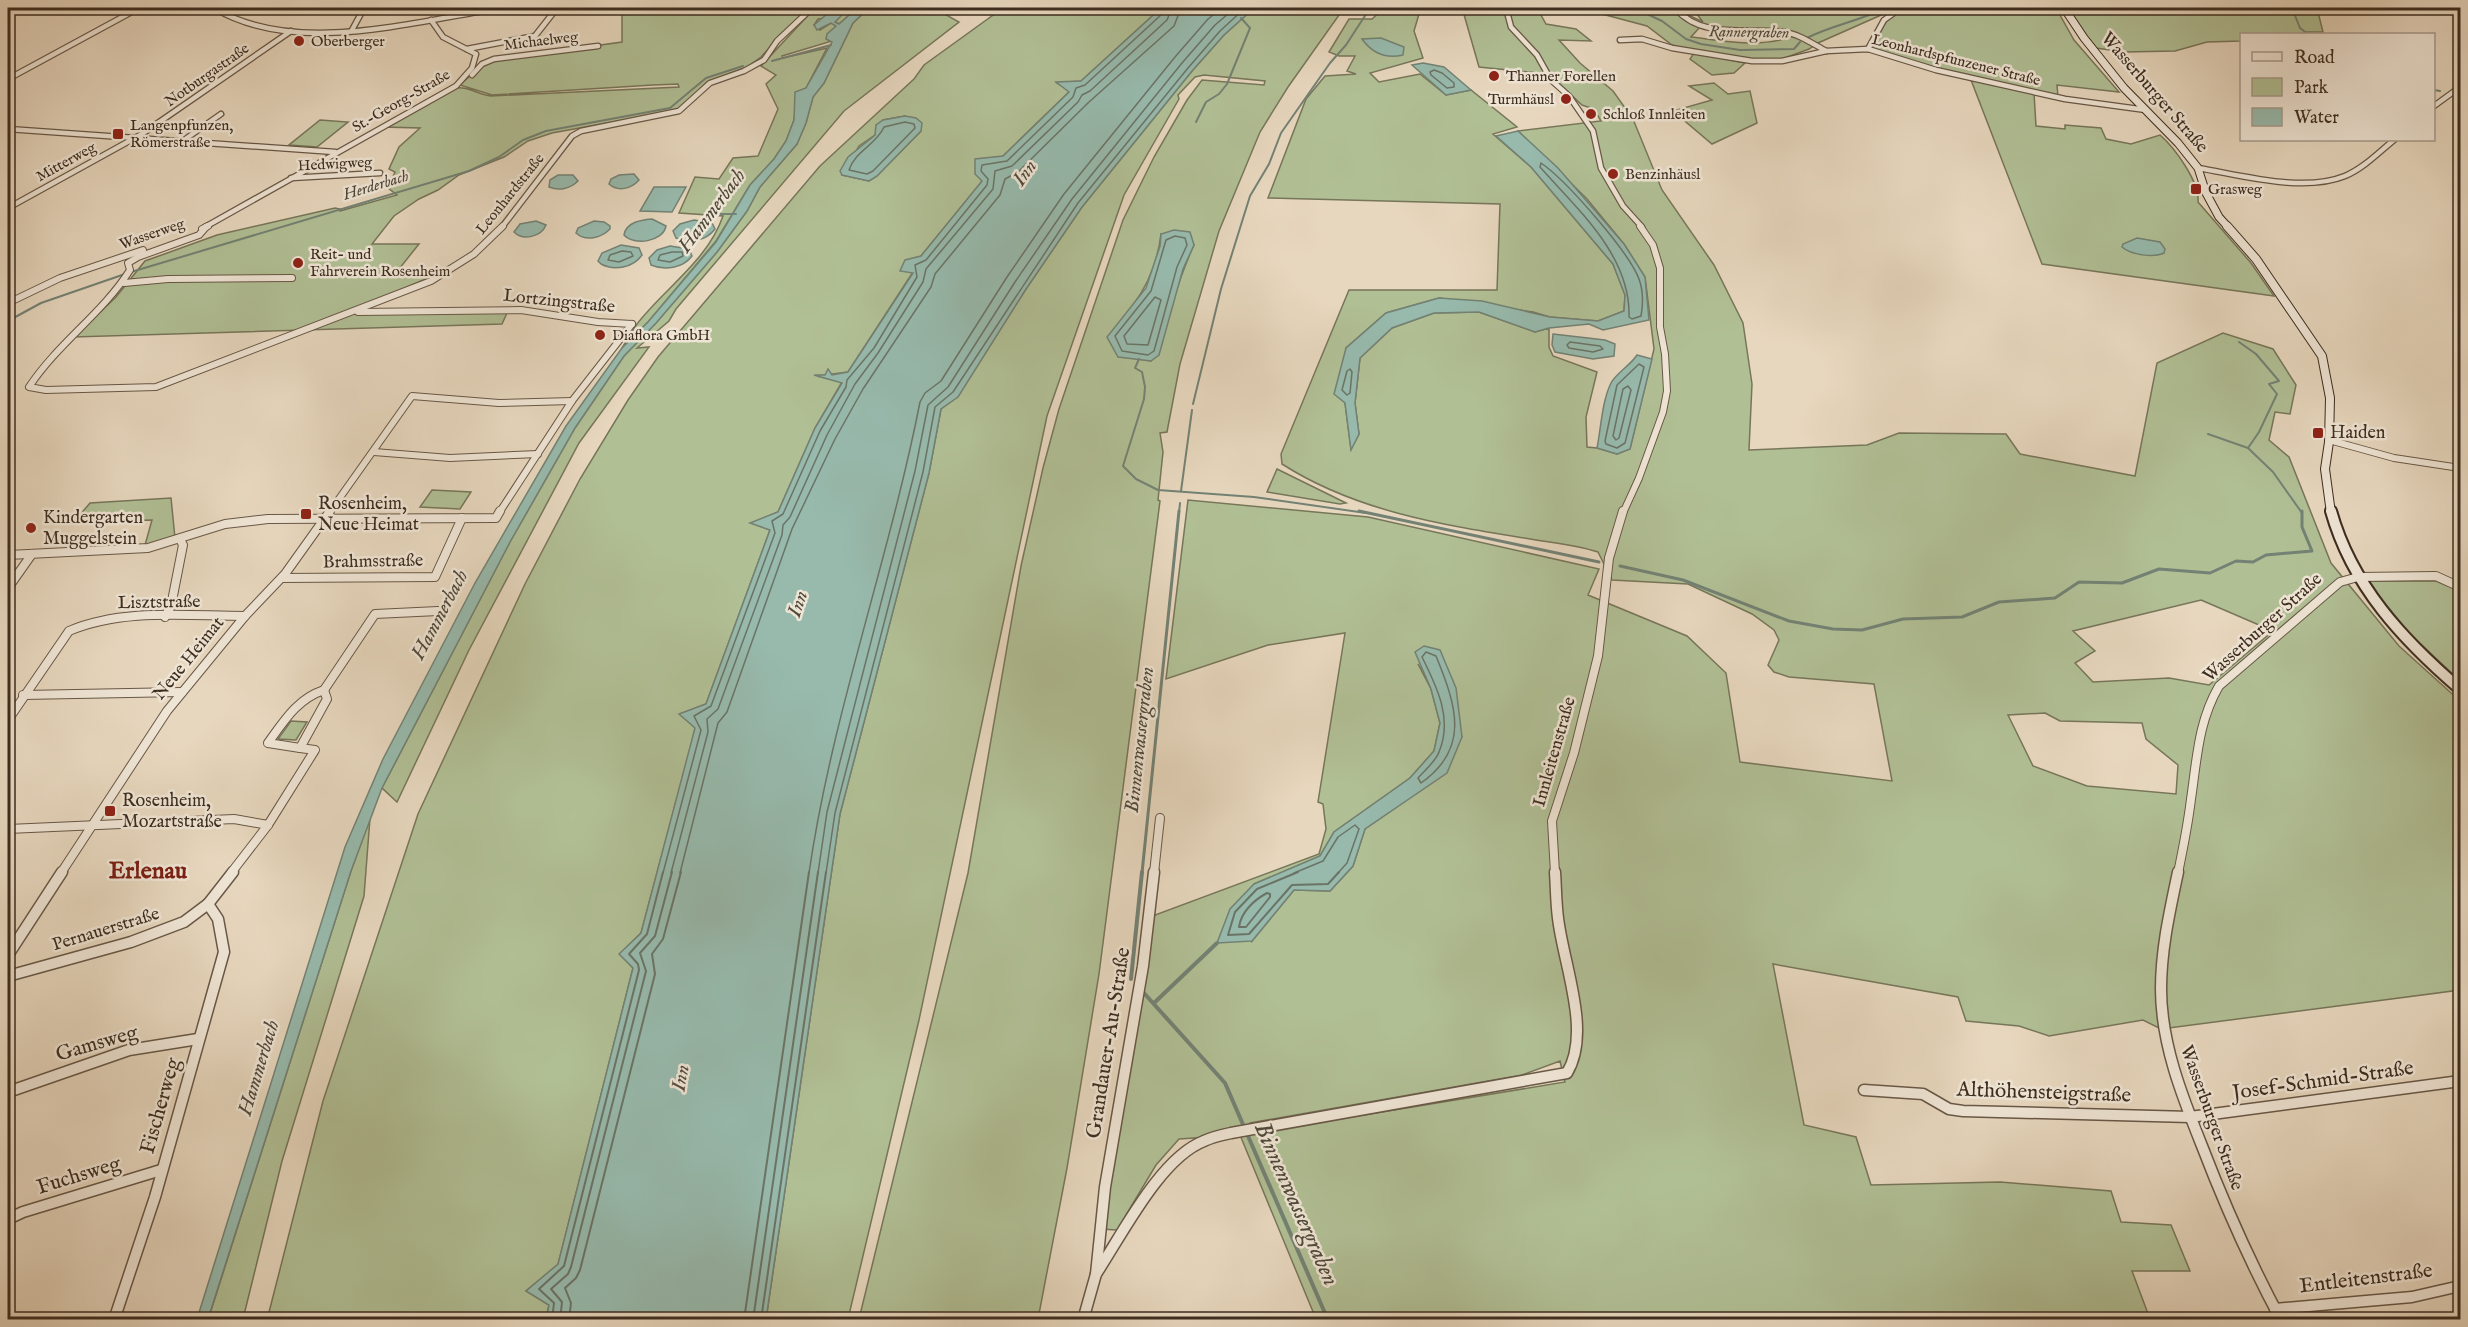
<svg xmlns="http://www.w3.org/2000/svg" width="2468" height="1327" font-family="'IM FELL English',serif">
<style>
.green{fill:#b1bf95;stroke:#77765a;stroke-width:1.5;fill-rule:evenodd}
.water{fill:#97baad;stroke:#738274;stroke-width:1.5}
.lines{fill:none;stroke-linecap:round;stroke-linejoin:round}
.shore-far1{stroke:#6a7466;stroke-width:1.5}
.shore{stroke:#6a7466;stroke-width:2}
.stream-far2{stroke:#738274;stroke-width:2}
.stream-far1{stroke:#738274;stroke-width:3}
.stream{stroke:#738274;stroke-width:4}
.street-far3-casing{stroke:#685847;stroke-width:7}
.street-far2-casing{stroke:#685847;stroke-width:8}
.street-far1-casing{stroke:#685847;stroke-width:10}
.street-casing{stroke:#685847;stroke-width:13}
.secondary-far2-casing{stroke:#3d2d1f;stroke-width:9}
.secondary-far1-casing{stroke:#3d2d1f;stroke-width:10}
.secondary-casing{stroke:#3d2d1f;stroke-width:14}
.street-far3{stroke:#efe5d5;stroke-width:4.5}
.street-far2{stroke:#efe5d5;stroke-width:6}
.street-far1{stroke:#efe5d5;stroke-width:8}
.street{stroke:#efe5d5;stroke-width:10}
.secondary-far2{stroke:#efe5d5;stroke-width:7}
.secondary-far1{stroke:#efe5d5;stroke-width:8}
.secondary{stroke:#efe5d5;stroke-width:10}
.poi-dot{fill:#8f2418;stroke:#efe5d5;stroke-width:2}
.labels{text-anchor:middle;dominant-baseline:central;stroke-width:5;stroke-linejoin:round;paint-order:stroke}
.far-poi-label{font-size:15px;fill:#3d2d1f;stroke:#efe5d5;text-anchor:start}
.far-street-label{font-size:15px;fill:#3d2d1f;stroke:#efe5d5}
.far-water-label{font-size:16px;font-style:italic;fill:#4f493b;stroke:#efe5d5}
.street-label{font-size:18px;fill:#3d2d1f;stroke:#efe5d5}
.poi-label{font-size:18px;fill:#3d2d1f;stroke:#efe5d5;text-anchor:start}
.water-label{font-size:20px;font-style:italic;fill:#4f493b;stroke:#efe5d5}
.near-street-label{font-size:21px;fill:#3d2d1f;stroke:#efe5d5}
.district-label{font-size:24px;font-weight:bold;fill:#7a1f14;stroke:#efe5d5}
.near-water-label{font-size:24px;font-style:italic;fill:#4f493b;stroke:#efe5d5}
</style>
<rect width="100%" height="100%" fill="#e7d7be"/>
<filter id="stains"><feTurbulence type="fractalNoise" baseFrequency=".00333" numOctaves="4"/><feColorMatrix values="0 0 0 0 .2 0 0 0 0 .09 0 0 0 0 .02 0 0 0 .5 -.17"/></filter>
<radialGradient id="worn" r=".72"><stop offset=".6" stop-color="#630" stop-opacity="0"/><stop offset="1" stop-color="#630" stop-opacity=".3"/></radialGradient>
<g class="green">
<path d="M615 8H808L761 57 747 67 707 82 683 107 668 112 552 133 528 141 504 157 459 175 438 190 419 199 394 216 372 244H419L399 269 447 270 346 313H507L502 324 74 337 116 297 145 261 217 235 335 208 340 209V211L397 195 388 188 395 172 389 169 399 147 420 128 383 127 457 88C468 86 479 95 491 96L679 87 678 84 653 85 492 95 460 85 483 64 491 60 622 42V12H614Z"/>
<path d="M815 8H857L839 24 835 22 840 16 818 19 814 25 820 30 831 23 836 25 832 41 782 56 783 58 827 48 806 88 796 101 794 120 786 141 774 159 750 185 716 241 648 322 622 348C627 340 632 331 637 324 665 288 708 260 723 216L679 213 695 177 719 179 733 158 758 156 778 109 766 84 776 75 761 66Z"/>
<polygon points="869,8 934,8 959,22 844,111 676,309 669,321 637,348 649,347 579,443 469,650 397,802 382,788 510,542 575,428 624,356 656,323 717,252 747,211 760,187 797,144 806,123 813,97 824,83 853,23"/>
<path d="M1003 8H1161L1081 81 1057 83 1070 91 1003 156 921 256 913 272 848 372 817 376 842 382 815 428 778 512 751 523 770 530 706 704 680 714 696 727 641 933 620 954 633 968 558 1265 526 1291 549 1305 546 1319 267 1320 323 1101 418 814 525 584 580 479 628 400 658 357 820 166 914 79 924 65ZM905 116 921 131 877 176 869 181 842 175 859 146 875 135 883 120Z"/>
<path d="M1254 8H1344L1288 87 1260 132 1219 231 1180 364 1167 432 1160 433 1163 452 1158 500 1160 501 1099 974 1067 1168 1038 1319H859L968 873 1021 566 1043 468 1059 409 1123 220 1154 157 1187 100 1202 80 1264 85 1265 81 1204 75 1195 77 1178 95 1179 99 1124 195 1047 416 919 1020 848 1319 766 1320 840 814 929 473 941 409 958 396 1026 289 1082 207 1192 71 1224 35ZM1161 234 1194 245C1176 283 1168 323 1151 361L1139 359 1133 305C1148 285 1158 259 1161 234Z"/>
<path d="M1384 8H1537L1546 24 1576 29 1591 41 1559 40 1580 63 1613 91 1633 119 1662 190 1714 265 1743 323 1752 384 1749 450 1867 445 1899 433 2006 434 2020 454 2135 476 2157 363 2223 333 2273 349 2296 385 2290 414 2275 412 2269 440 2289 457 2331 563 2399 646 2460 701V990L2161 1029 2143 1020 2049 1036 2019 1026 1966 1021 1958 997 1773 964 1804 1125 1856 1137 1871 1185 2000 1182 2111 1191 2121 1222 2171 1225 2190 1271H2132L2150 1319H1316L1240 1135 1179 1139 1156 1165 1117 1230 1100 1229 1147 918 1319 854 1326 829 1323 804 1318 802 1345 633 1268 645 1166 679 1188 500 1368 517 1599 569 1588 595 1687 636 1726 673 1740 762 1892 781 1874 684 1789 677 1774 672 1768 665 1779 640 1774 630 1752 614 1688 584 1612 580 1598 552C1576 545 1554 543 1530 539 1444 525 1357 512 1282 464L1281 454 1349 290H1497L1500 204 1268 198 1306 99 1325 76 1356 74 1347 71 1355 56H1339L1329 52 1349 19H1372ZM1463 11 1479 67 1549 74 1582 105 1594 109 1601 121 1518 131 1587 199 1624 244 1645 277 1654 349 1630 449 1617 454 1597 448 1587 447 1586 417 1597 372 1553 356 1549 347V328L1535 332 1479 312 1434 313 1392 328 1360 358 1355 403 1359 434 1351 449 1345 403 1346 348 1386 313 1439 298 1533 312 1550 317 1598 321 1624 311 1625 295 1613 264 1531 167 1493 134 1517 127 1471 90 1446 95 1420 74 1379 82 1370 73 1423 58 1414 31 1419 14ZM2201 600 2273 631 2209 685 2169 678 2093 682 2075 663 2095 651 2073 631ZM1418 664 1462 737 1405 801 1365 829 1353 866 1330 891 1294 890 1252 941 1254 884 1320 856 1334 832 1410 778 1434 751 1440 723 1431 689ZM2045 713 2060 721 2142 723 2146 739 2178 765 2176 794 2087 786 2033 766 2008 715ZM1560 1061 1565 1082 1241 1135 1250 1123 1522 1075Z"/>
<path d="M1593 8H1682L1680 11 1703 22 1696 13C1716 14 1722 9 1738 8 1759 5 1782 6 1801 12L1807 8H1897L1818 43 1809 49 1782 59 1753 60 1695 51 1672 45 1647 26 1602 14ZM1700 27 1796 35C1763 49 1726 41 1691 37Z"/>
<path d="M1907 8H2056L2074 40 2119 92 2057 85 2058 97 1938 69 1872 48C1884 26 1882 18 1907 8Z"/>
<polygon points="2065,8 2317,8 2323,32 2304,32 2304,34 2242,34 2241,41 2207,42 2175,51 2124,52 2096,48"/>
<polygon points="1694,53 1745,63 1734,73 1712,75 1690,59"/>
<path d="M1971 80 2034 93 2036 126 2065 129V125L2101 128 2106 139 2131 144 2160 135C2174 147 2200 182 2198 202L2251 263 2274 296 2042 264Z"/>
<polygon points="1714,83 1728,94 1750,91 1757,123 1712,144 1673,111 1712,100 1689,86"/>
<polygon points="320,120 348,122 317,147 289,145"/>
<polygon points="1277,469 1346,503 1340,504 1267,492"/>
<polygon points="432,490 471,492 460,509 420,507"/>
<polygon points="171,498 175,538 145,545 152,520 74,522 90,503"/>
<polygon points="2367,581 2436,581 2460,591 2460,681 2409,633"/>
<polygon points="291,721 307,722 296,740 278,739"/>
<polygon points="370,818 364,896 282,1161 243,1319 208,1320 351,871"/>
</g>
<g class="water">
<polygon points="857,8 869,8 853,23 824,83 813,97 806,123 797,144 760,187 747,211 717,252 656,323 624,356 575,428 510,542 382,788 351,871 208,1319 197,1319 345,847 383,759 475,583 566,426 622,348 648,322 716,242 750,185 774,159 786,141 794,120 795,92 806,88 832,42 826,39 827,34 836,26 831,23 817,30 814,25 833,9 837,10 841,16 835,22 839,24"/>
<polygon points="1161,8 1254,8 1224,35 1192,71 1082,207 1026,289 958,397 941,409 929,473 840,814 766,1319 546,1319 549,1305 526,1291 558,1264 633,968 619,954 641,933 695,728 679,714 706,704 770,530 750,523 778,512 815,428 842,383 814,375 825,375 828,369 832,375 848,372 913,273 900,271 905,260 921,256 982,181 975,174 975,159 1003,156 1069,92 1056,82 1081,81"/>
<path d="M1381 38 1404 47 1403 55C1386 59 1372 53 1362 39Z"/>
<polygon points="1423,63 1444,67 1471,90 1446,95 1412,65"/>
<polygon points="905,116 916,118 922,123 921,131 877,176 869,181 842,175 840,171 848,157 875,135 876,125 883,120"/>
<polygon points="1518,131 1558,168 1624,244 1645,277 1649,320 1603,330 1589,324 1549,328 1535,332 1479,312 1434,313 1392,328 1360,358 1355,403 1359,434 1351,450 1345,403 1334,394 1346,348 1386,313 1439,298 1482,301 1550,317 1598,321 1624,311 1625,295 1613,264 1531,167 1496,136"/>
<path d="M634 174 639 180C631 189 618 192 609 184L611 179 619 175Z"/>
<path d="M558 175H573L578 181C570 189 559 191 549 187L550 180Z"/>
<polygon points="654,187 686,187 672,212 640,211"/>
<path d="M652 219 666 226C663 242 634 246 624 235 626 222 641 220 652 219Z"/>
<path d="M694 220 712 223 715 229C706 241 689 244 676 238L673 231 680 224Z"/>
<path d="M536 221 546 225C541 237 523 241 514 232L520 224Z"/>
<path d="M594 221 604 222 610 226V229C601 238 586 242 576 233L578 228Z"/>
<polygon points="1174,230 1190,232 1194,245 1183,269 1159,355 1151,361 1118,357 1107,337 1146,288 1160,246 1161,234"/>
<path d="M2137 238 2160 242 2165 249 2164 253C2154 258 2131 255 2122 247L2123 244Z"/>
<path d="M621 245 639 248 642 255C633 268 614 271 601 264L598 261 602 253Z"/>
<path d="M670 246 689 249 692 256C683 268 665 271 651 265L649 258 657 250Z"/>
<polygon points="1553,334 1605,340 1615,344 1614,356 1593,359 1555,352 1552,345"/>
<path d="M1637 355 1652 359 1630 449 1617 454 1597 448C1601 428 1602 401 1611 383 1617 372 1630 366 1637 355Z"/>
<polygon points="1424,646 1440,650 1456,688 1462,737 1447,773 1365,829 1353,866 1330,891 1294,890 1252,941 1217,943 1230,909 1254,884 1320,856 1334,832 1410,778 1434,751 1440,723 1431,689 1415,652"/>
</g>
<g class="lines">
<g class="shore-far1">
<polygon points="1434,70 1442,73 1454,83 1454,87 1447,88 1431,75 1430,72"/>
<path d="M905 122 914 124 915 128 873 171 867 174 849 170C855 151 876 145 884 127Z"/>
<path d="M1541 163C1566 180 1629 252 1639 279 1643 290 1643 305 1641 316L1632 319 1629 317C1631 256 1578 210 1540 167Z"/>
<polygon points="1175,236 1185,238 1187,245 1177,267 1154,351 1148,355 1122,351 1115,336 1151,291 1166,240"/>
<polygon points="622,251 631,252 633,256 619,262 608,260 610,255"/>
<polygon points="672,252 682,252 683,256 670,262 658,260 660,255"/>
<polygon points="1155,297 1161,300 1148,345 1127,344 1124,336"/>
<polygon points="1570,342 1600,346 1603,349 1593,352 1569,348 1567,345"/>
<polygon points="1639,364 1644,367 1625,443 1617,448 1606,444 1605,441 1617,385"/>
<polygon points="1350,369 1352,372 1350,393 1347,395 1342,390 1347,371"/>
<polygon points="1628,386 1631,390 1619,438 1616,440 1613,436 1623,389"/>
<path d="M1426 652 1436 656C1456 705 1471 748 1421 783L1418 778C1425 770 1436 761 1439 752 1453 719 1437 687 1422 657Z"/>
<polyline points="663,873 701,730 694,716 711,706 775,533 772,521 783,514 820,431 846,387 847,380 874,348 917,277 915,265 926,260 987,185 988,179 981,171 982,165 1007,161 1073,97 1076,88 1085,85 1162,14 1164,8"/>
<polyline points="671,873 708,732 707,719 718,709 782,535 783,525 790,517 827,435 855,384 878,353 923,282 926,269 993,189 995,171 1012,166 1078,102 1082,95 1090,91 1167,20 1172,8"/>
<polyline points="680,873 718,723 727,712 792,529 835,439 863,389 931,287 935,274 1000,195 1005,179 1018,172 1089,102 1174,26 1181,8"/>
<path d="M809 873C832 714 889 560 920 402L925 393 941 381 1007 277 1064 194 1175 57 1208 19 1222 8"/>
<polyline points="818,873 827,812 915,471 928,405 948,387 1015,282 1072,199 1182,63 1215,25 1235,8"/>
<polyline points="826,873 835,813 923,472 935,407 953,392 1078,203 1188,68 1220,31 1245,8"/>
<polyline points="1294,873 1323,861 1338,837 1355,825 1359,829 1347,863 1338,873"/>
</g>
<g class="shore">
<polyline points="1298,872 1257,889 1235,912 1228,935 1249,934 1292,885 1328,884 1339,872"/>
<path d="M1267 893 1270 894V897L1246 927H1239C1241 912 1254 900 1267 893Z"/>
<polyline points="552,1320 554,1303 539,1289 564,1266 639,970 638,964 629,954 647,934 663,872"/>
<polyline points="560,1320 562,1302 551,1289 568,1274 571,1267 646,971 640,953 655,936 672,872"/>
<polyline points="569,1320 571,1303 565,1288 576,1278 580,1270 655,974 652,954 663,939 681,872"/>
<polyline points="744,1320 809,872"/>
<polyline points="753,1320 818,872"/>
<polyline points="761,1320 826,872"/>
</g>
<g class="stream-far2">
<polyline points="1634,8 1662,21 1686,39 1701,44 1740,50 1794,49 1800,42"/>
<polyline points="2292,8 2300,28 2308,34"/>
<path d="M1807 38C1832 25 1860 21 1885 8"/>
<polyline points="772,61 831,45"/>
<polyline points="2434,90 2440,91"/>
<polyline points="1196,122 1206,102 1219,94 1227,84 1250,28 1241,18"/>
<polyline points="720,214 736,214"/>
<polyline points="131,272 469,171 499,157 523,140 546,131 670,108 706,78 743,66"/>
<polyline points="8,321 41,303 125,274"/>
<polyline points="2239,342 2256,354 2279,381 2269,384 2277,394 2259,432 2248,448 2273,472 2302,513"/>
<polyline points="1139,359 1135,368 1142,372 1145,387 1144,399 1123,466 1136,479 1158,490 1254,497 1366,513"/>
<polyline points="1193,404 1221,289 1250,196 1269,164 1281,133 1330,63 1346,45 1370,8"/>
<polyline points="2208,434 2248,448"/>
<polyline points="1181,491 1192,410"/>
<polyline points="1179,513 1180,503"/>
</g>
<g class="stream-far1">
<polyline points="1359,511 1599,562"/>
<polyline points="1620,566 1683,580 1789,621 1833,629 1862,630 1903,619 1962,617 1999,602 2055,598 2079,582 2122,583 2159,569 2210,573 2236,561 2253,562 2266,555 2312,551 2302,527 2302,511"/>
<polyline points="1142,873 1179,511"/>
</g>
<g class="stream">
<polyline points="1131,979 1142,872"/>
<polyline points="1143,992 1225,1083 1328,1320"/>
<polyline points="1154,1003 1217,943"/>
</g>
<defs>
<g id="street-far3">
<path d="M214 8C296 57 413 21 502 8"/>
<polyline points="1506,8 1511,27 1537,55 1551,80 1569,96 1593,131 1601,168 1623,206 1642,227"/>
<path d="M1675 8C1702 40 1747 27 1784 32 1799 34 1813 44 1826 51"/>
<polyline points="2457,8 2460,12"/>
<polyline points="352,30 364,8"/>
<polyline points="1620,40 1642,39 1672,48 1752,61 1782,61 1826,51 1868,49 1936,70 2065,99 2146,110"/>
<polyline points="467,49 535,36 557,8"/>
<polyline points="1868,49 1884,20 1901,8"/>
<polyline points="472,75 482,64 494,59 598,46"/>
<polyline points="8,79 139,8"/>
<polyline points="2434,106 2460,87"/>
<polyline points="8,129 335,152"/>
<polyline points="184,140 221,114"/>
<path d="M2198 168C2241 175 2303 193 2345 176 2364 168 2379 152 2394 140"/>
<polyline points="291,178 380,173"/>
<polyline points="8,208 142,134 291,31"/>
<polyline points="205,227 456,86 472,68 476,54 443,37 431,20"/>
<polyline points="502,227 572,136 581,131 679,111 710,83 744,71 764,60 777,41 812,8"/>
</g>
<g id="street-far2">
<path d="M206 227 199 235 138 257 128 263 130 270C102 314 58 343 29 387L46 390 156 387 431 281 474 254 503 226"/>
<polyline points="202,229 208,226"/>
<polyline points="124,283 168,279 292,278"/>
<polyline points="8,303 60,278 143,250"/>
<polyline points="358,312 521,310 598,322 632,324"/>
<polyline points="2329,440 2394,458 2460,468"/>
<polyline points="374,452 450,458 538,454"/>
<polyline points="329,513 412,396 499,403 572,401"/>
<polyline points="499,513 572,401 632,324"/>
<polyline points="1623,513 1639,478 1663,412 1667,391 1665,354 1660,327 1660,268 1653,245 1640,226"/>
</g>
<g id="street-far1">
<polyline points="8,555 148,548 225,524 268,519 496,518 500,511"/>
<polyline points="282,578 435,577 462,518"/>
<polyline points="8,588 32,554"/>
<polyline points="165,617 171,606 183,545 180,539"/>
<polyline points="324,690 375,614 438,611"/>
<path d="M324 690 327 699 300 748 268 743C284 721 297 699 324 690Z"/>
<polyline points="23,695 182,692"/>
<path d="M8 720 69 631C123 608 188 616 245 616"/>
<polyline points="8,829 234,819 268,825"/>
<polyline points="61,873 167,711 245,616 285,574 330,511"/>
<polyline points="231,873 268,825 315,750 300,748"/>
<polyline points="1154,873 1160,818"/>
<polyline points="1555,873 1552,821 1574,753 1598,656 1609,558 1623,511"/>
<path d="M2178 873C2183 849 2188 824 2191 799 2197 759 2198 722 2219 686L2340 582 2358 577 2436 576 2460 587"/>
</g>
<g id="street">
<path d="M2178 872C2170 910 2161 949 2161 989 2161 1043 2182 1096 2202 1146 2225 1206 2251 1264 2281 1320"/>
<polyline points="8,955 62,872"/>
<polyline points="8,976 131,942 184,922 208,904 233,872"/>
<polyline points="1864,1090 1923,1094 1949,1109 1963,1111 2190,1117 2460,1081"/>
<polyline points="8,1092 129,1050 198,1039"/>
<polyline points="8,1219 23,1212 161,1170"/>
<path d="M1096 1274C1122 1235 1160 1158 1204 1141 1212 1137 1222 1135 1231 1133L1567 1073C1592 1032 1563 963 1558 918 1556 903 1556 887 1555 872"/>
<polyline points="2275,1309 2412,1297 2460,1286"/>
<polyline points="114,1320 155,1197 224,952 218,919 208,904"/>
<polyline points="1083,1320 1096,1274 1105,1187 1143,966 1154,872"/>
</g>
<polyline id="secondary-far2" points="2064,8 2084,38 2124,88 2178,143 2198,168 2206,193 2219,217 2228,227"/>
<polyline id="secondary-far1" points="2227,226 2256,259 2322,356 2330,398 2329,442 2325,469 2331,513"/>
<path id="secondary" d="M2331 511C2352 586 2403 640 2460 689"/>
</defs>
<use href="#street-far3" class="street-far3-casing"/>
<use href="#street-far2" class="street-far2-casing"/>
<use href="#street-far1" class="street-far1-casing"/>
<use href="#street" class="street-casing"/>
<use href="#secondary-far2" class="secondary-far2-casing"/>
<use href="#secondary-far1" class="secondary-far1-casing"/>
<use href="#secondary" class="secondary-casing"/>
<use href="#street-far3" class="street-far3"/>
<use href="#street-far2" class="street-far2"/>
<use href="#street-far1" class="street-far1"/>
<use href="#street" class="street"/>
<use href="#secondary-far2" class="secondary-far2"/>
<use href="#secondary-far1" class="secondary-far1"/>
<use href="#secondary" class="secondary"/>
</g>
<g class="poi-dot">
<circle cx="299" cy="41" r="6"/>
<circle cx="1494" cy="76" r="6"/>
<circle cx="1566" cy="99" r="6"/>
<circle cx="1591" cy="114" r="6"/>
<rect x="112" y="128" width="12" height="12" rx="3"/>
<circle cx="1613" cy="174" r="6"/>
<rect x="2190" y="183" width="12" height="12" rx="3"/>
<circle cx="298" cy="263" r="6"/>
<circle cx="600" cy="335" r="6"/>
<rect x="2312" y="427" width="12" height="12" rx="3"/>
<rect x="300" y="508" width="12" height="12" rx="3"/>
<circle cx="31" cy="528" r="6"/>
<rect x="104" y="805" width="12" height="12" rx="3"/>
</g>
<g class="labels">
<g class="far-poi-label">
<text x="311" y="41">Oberberger</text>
<text x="1506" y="76">Thanner Forellen</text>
<text x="1554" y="99" text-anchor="end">Turmhäusl</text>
<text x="1603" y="114">Schloß Innleiten</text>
<text x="130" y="125">Langenpfunzen,<tspan x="130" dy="17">Römerstraße</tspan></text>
<text x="1625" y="174">Benzinhäusl</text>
<text x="2208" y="189">Grasweg</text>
<text x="310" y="254">Reit- und<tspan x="310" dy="17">Fahrverein Rosenheim</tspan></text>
<text x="612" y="335">Diaflora GmbH</text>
</g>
<g class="far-street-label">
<text transform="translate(541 41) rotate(-7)">Michaelweg</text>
<text transform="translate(1956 60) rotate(14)">Leonhardspfunzener Straße</text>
<text transform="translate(207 75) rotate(-35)">Notburgastraße</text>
<text transform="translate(401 101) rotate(-30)">St.-Georg-Straße</text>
<text transform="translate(66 162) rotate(-29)">Mitterweg</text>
<text transform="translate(335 164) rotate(-3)">Hedwigweg</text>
<text transform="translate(510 194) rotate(-51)">Leonhardstraße</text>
<text transform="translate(152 234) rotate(-19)">Wasserweg</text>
</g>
<g class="far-water-label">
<text transform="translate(1749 33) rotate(1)">Rannergraben</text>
<text transform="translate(376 186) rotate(-17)">Herderbach</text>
</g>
<g class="street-label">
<text transform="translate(2154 93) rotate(49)">Wasserburger Straße</text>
<text transform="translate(559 302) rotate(6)">Lortzingstraße</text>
<text transform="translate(373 562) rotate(-1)">Brahmsstraße</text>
<text transform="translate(159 603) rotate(-1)">Lisztstraße</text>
<text transform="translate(2263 628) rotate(-42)">Wasserburger Straße</text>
<text transform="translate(189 659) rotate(-51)">Neue Heimat</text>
<text transform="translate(1555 752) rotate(-74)">Innleitenstraße</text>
<text transform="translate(106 930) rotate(-17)">Pernauerstraße</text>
<text transform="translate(2211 1118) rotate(70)">Wasserburger Straße</text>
</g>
<g class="poi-label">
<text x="2330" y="433">Haiden</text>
<text x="318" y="504">Rosenheim,<tspan x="318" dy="21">Neue Heimat</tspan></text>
<text x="43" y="518">Kindergarten<tspan x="43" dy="21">Muggelstein</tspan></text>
<text x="122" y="801">Rosenheim,<tspan x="122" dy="21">Mozartstraße</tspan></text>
</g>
<g class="water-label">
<text transform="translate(1025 173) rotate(-54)">Inn</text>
<text transform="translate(712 211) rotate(-53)">Hammerbach</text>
<text transform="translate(798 604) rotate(-71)">Inn</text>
<text transform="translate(440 615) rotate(-62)">Hammerbach</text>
<text transform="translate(1140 740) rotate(-84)">Binnenwassergraben</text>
<text transform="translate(259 1068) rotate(-73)">Hammerbach</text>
<text transform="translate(681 1078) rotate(-79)">Inn</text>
</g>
<g class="near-street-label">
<text transform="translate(1109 1043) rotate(-81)">Grandauer-Au-Straße</text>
<text transform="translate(97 1044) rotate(-16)">Gamsweg</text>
<text transform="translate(2323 1081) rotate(-8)">Josef-Schmid-Straße</text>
<text transform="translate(2044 1093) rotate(2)">Althöhensteigstraße</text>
<text transform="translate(161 1106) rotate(-74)">Fischerweg</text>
<text transform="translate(79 1176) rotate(-17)">Fuchsweg</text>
<text transform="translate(2366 1279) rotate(-7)">Entleitenstraße</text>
</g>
<g class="district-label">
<text x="148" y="871">Erlenau</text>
</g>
<g class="near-water-label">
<text transform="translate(1296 1204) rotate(66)">Binnenwassergraben</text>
</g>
</g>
<rect width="2468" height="1327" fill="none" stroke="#e7d7be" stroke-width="30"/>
<rect x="9" y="9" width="2450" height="1309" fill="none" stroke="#3d2d1f" stroke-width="3"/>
<rect x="15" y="15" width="2438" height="1297" fill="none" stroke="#3d2d1f" stroke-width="1.5"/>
<rect x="2240" y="33" width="195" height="108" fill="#efe5d5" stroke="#a89b8c" stroke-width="1.5"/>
<rect x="2252" y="52" width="30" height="9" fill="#efe5d5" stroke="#a89b8c" stroke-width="1.5"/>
<text x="2294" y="63" font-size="18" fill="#3d2d1f">Road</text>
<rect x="2252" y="78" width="30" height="18" fill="#b1bf95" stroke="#a89b8c" stroke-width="1.5"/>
<text x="2294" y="93" font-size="18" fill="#3d2d1f">Park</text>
<rect x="2252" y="108" width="30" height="18" fill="#97baad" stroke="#a89b8c" stroke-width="1.5"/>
<text x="2294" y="123" font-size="18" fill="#3d2d1f">Water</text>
<rect width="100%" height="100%" filter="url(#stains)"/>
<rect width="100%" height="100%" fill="url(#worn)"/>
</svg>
